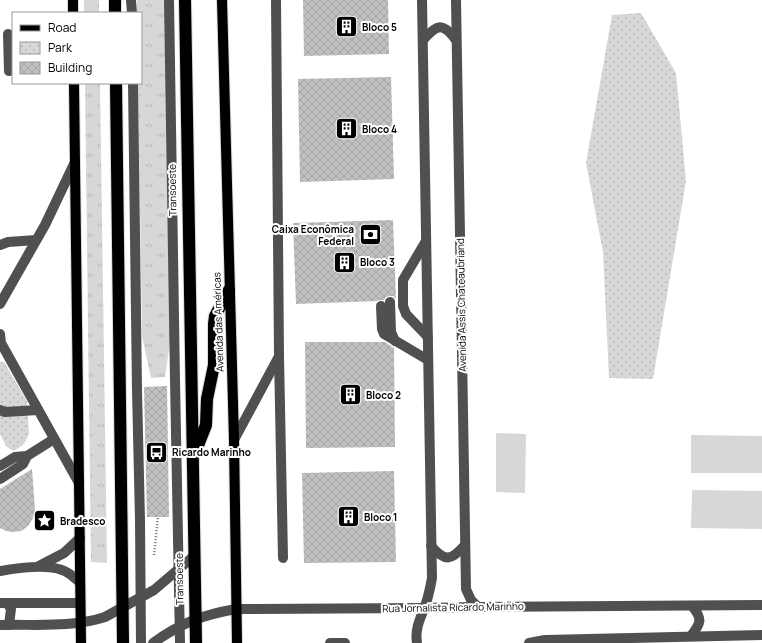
<svg xmlns="http://www.w3.org/2000/svg" width="762" height="643" font-family="Manrope,sans-serif">
<style>
.grass{fill:url(#grass-tufts)}
.park{fill:url(#park-dots)}
.pitch{fill:#d7d7d7}
.building{fill:url(#building-cross-hatch)}
.lines{fill:none;stroke-linecap:round;stroke-linejoin:round}
.major-casing{stroke:#dbdbdb;stroke-width:12}
.highway-casing{stroke:#dbdbdb;stroke-width:14}
.path{stroke:#727272;stroke-width:2.5;stroke-dasharray:1 2;stroke-linecap:butt}
.minor{stroke:#505050;stroke-width:10}
.major{stroke:#000;stroke-width:10}
.highway{stroke:#000;stroke-width:12}
.labels{text-anchor:middle;dominant-baseline:central;stroke-width:4;stroke-linejoin:round;paint-order:stroke}
.poi-label{font-size:10px;font-weight:bold;fill:#000;stroke:#fff;text-anchor:start}
.street-label{font-size:10px;fill:#000;stroke:#fff}
</style>
<defs>
<pattern id="grass-tufts" width="24" height="20" patternUnits="userSpaceOnUse"><rect width="24" height="20" fill="#d7d7d7"/><path d="M3 7l-1-3M5 7V3M7 7l1-3M15 17l-1-3M17 17v-4M19 17l1-3" fill="none" stroke="#b7b7b7"/></pattern>
<pattern id="park-dots" width="8" height="8" patternUnits="userSpaceOnUse"><rect width="8" height="8" fill="#d7d7d7"/><path d="M2 2h.1M6 6h.1" fill="none" stroke="#b7b7b7" stroke-width="1.8" stroke-linecap="round"/></pattern>
<pattern id="building-cross-hatch" width="8" height="8" patternUnits="userSpaceOnUse"><rect width="8" height="8" fill="#c0c0c0"/><path d="M0 0l8 8M0 8l8-8" fill="none" stroke="#a3a3a3"/></pattern>
</defs>
<rect width="100%" height="100%" fill="#fff"/>
<g class="grass">
<rect x="84" y="0" width="15" height="13"/>
<polygon points="137,0 167,0 172,329 165,377 151,378 142,336 138,83 141,83 141,13 137,13"/>
<polygon points="85,83 100,83 107,563 91,562"/>
</g>
<g class="park">
<polygon points="641,13 676,73 686,181 653,379 609,378 603,252 586,163 612,15"/>
<polygon points="0,362 4,362 27,401 29,434 24,444 14,451 10,449 6,446 0,434"/>
</g>
<g class="pitch">
<polygon points="496,433 526,434 525,493 496,492"/>
<polygon points="691,435 762,436 762,473 691,473"/>
<polygon points="692,490 762,491 762,529 691,528"/>
</g>
<g class="building">
<polygon points="303,0 388,0 389,54 304,56"/>
<polygon points="391,77 394,179 300,182 298,79"/>
<polygon points="393,220 396,299 393,296 389,296 386,297 384,300 380,300 377,301 296,304 293,223"/>
<polygon points="305,342 385,342 394,348 395,447 306,448"/>
<polygon points="167,386 169,517 147,517 144,387"/>
<polygon points="32,469 35,510 33,518 28,526 21,531 13,532 6,531 0,528 0,489"/>
<polygon points="394,471 396,562 304,563 302,473"/>
</g>
<g class="lines">
<defs>
<g id="major">
<polyline points="73,0 73,13"/>
<polyline points="222,0 234,440 237,643"/>
<polyline points="74,83 81,643"/>
</g>
<g id="highway">
<polyline points="115,0 115,13"/>
<polyline points="185,0 196,643"/>
<polyline points="116,83 123,643"/>
<polyline points="195,453 206,425 207,399 214,365 214,324 215,316 229,290"/>
</g>
</defs>
<use href="#major" class="major-casing"/>
<use href="#highway" class="highway-casing"/>
<polyline class="path" points="154,555 158,517"/>
<g class="minor">
<polyline points="131,0 132,13"/>
<polyline points="169,0 175,380 180,643"/>
<polyline points="276,0 279,356 283,558"/>
<polyline points="456,0 466,589 471,600 478,607"/>
<polyline points="8,34 9,71"/>
<path d="M423 40C437 24 443 22 456 40"/>
<polyline points="133,83 137,390 140,520 141,643"/>
<polyline points="426,241 403,280 403,306 406,314 428,337"/>
<polyline points="0,245 8,242 36,240"/>
<polyline points="390,302 391,332 395,341"/>
<polyline points="0,304 45,225 74,164"/>
<polyline points="381,306 382,329 384,334 428,360"/>
<polyline points="0,334 1,343 79,483"/>
<polyline points="0,410 5,412 38,410"/>
<polyline points="234,440 278,358"/>
<polyline points="0,466 15,457 27,456"/>
<polyline points="0,479 23,464 27,456 54,439"/>
<path d="M431 546C445 562 451 561 465 545"/>
<polyline points="39,566 64,553 80,538"/>
<path d="M0 571C17 568 46 564 62 570 69 572 74 578 80 582"/>
<polyline points="0,603 80,603"/>
<polyline points="7,603 11,609 9,625"/>
<path d="M0 625C35 624 72 628 105 617L154 590 194 556"/>
<path d="M691 636C701 623 703 619 692 606"/>
<path d="M153 643C181 623 202 615 236 609L424 608 478 607 762 605"/>
<polyline points="330,643 345,643"/>
<path d="M417 643C415 630 419 621 424 609 428 599 430 589 432 578L422 0"/>
<polyline points="529,643 545,640 762,635"/>
</g>
<use href="#major" class="major"/>
<use href="#highway" class="highway"/>
</g>
<defs>
<symbol id="building-square" viewBox="-11 -11 22 22"><rect x="-9" y="-9" width="18" height="18" rx="4" fill="#000" stroke="#fff"/><path d="M-4-6H4V6H1V3H-1V6H-4ZM-2.5-4.3h1.7v1.8h-1.7ZM.8-4.3h1.7v1.8H.8ZM-2.5-1h1.7V.8h-1.7ZM.8-1h1.7V.8H.8Z" fill="#fff"/></symbol>
<symbol id="bank-square" viewBox="-11 -11 22 22"><rect x="-9" y="-9" width="18" height="18" rx="4" fill="#000" stroke="#fff"/><path d="M-6-4H6V4H-6ZM0-2.3a2.3 2.3 0 1 0 0 4.6a2.3 2.3 0 1 0 0-4.6Z" fill="#fff"/></symbol>
<symbol id="bus-square" viewBox="-11 -11 22 22"><rect x="-9" y="-9" width="18" height="18" rx="4" fill="#000" stroke="#fff"/><path d="M-5-6H5V4H4V6H2V4H-2V6H-4V4H-5ZM-3.5-4V0h7V-4ZM-3.5 1.2v1.5H-2V1.2ZM2 1.2v1.5H3.5V1.2Z" fill="#fff"/></symbol>
<symbol id="sight-square" viewBox="-11 -11 22 22"><rect x="-9" y="-9" width="18" height="18" rx="4" fill="#000" stroke="#fff"/><path d="M0-6L1.8-2.2L6-1.7L2.9 1.2L3.7 5.4L0 3.3L-3.7 5.4L-2.9 1.2L-6-1.7L-1.8-2.2Z" fill="#fff"/></symbol>
</defs>
<g fill-rule="evenodd">
<use href="#building-square" x="334" y="14" width="25" height="25"/>
<use href="#building-square" x="334" y="116" width="25" height="25"/>
<use href="#bank-square" x="358" y="222" width="25" height="25"/>
<use href="#building-square" x="332" y="250" width="25" height="25"/>
<use href="#building-square" x="338" y="382" width="25" height="25"/>
<use href="#bus-square" x="144" y="440" width="25" height="25"/>
<use href="#building-square" x="336" y="504" width="25" height="25"/>
<use href="#sight-square" x="32" y="508" width="25" height="25"/>
</g>
<g class="labels">
<g class="poi-label">
<text x="362" y="27">Bloco 5</text>
<text x="362" y="129">Bloco 4</text>
<text x="354" y="229" text-anchor="end">Caixa Econômica<tspan x="354" dy="12">Federal</tspan></text>
<text x="360" y="262">Bloco 3</text>
<text x="366" y="395">Bloco 2</text>
<text x="172" y="452">Ricardo Marinho</text>
<text x="364" y="517">Bloco 1</text>
<text x="60" y="521">Bradesco</text>
</g>
<g class="street-label">
<text transform="translate(172 190) rotate(-91)">Transoeste</text>
<text transform="translate(461 305) rotate(-91)">Avenida Assis Chateaubriand</text>
<text transform="translate(218 322) rotate(-92)">Avenida das Américas</text>
<text transform="translate(179 579) rotate(-91)">Transoeste</text>
<text transform="translate(453 607) rotate(-1)">Rua Jornalista Ricardo Marinho</text>
</g>
</g>
<rect x="12" y="12" width="130" height="72" fill="#ffffff" stroke="#999999"/>
<rect x="20" y="25" width="20" height="6" fill="#000000" stroke="#999999"/>
<text x="48" y="32" font-size="12" fill="#000000">Road</text>
<rect x="20" y="42" width="20" height="12" fill="url(#park-dots)" stroke="#999999"/>
<text x="48" y="52" font-size="12" fill="#000000">Park</text>
<rect x="20" y="62" width="20" height="12" fill="url(#building-cross-hatch)" stroke="#999999"/>
<text x="48" y="72" font-size="12" fill="#000000">Building</text>
</svg>
